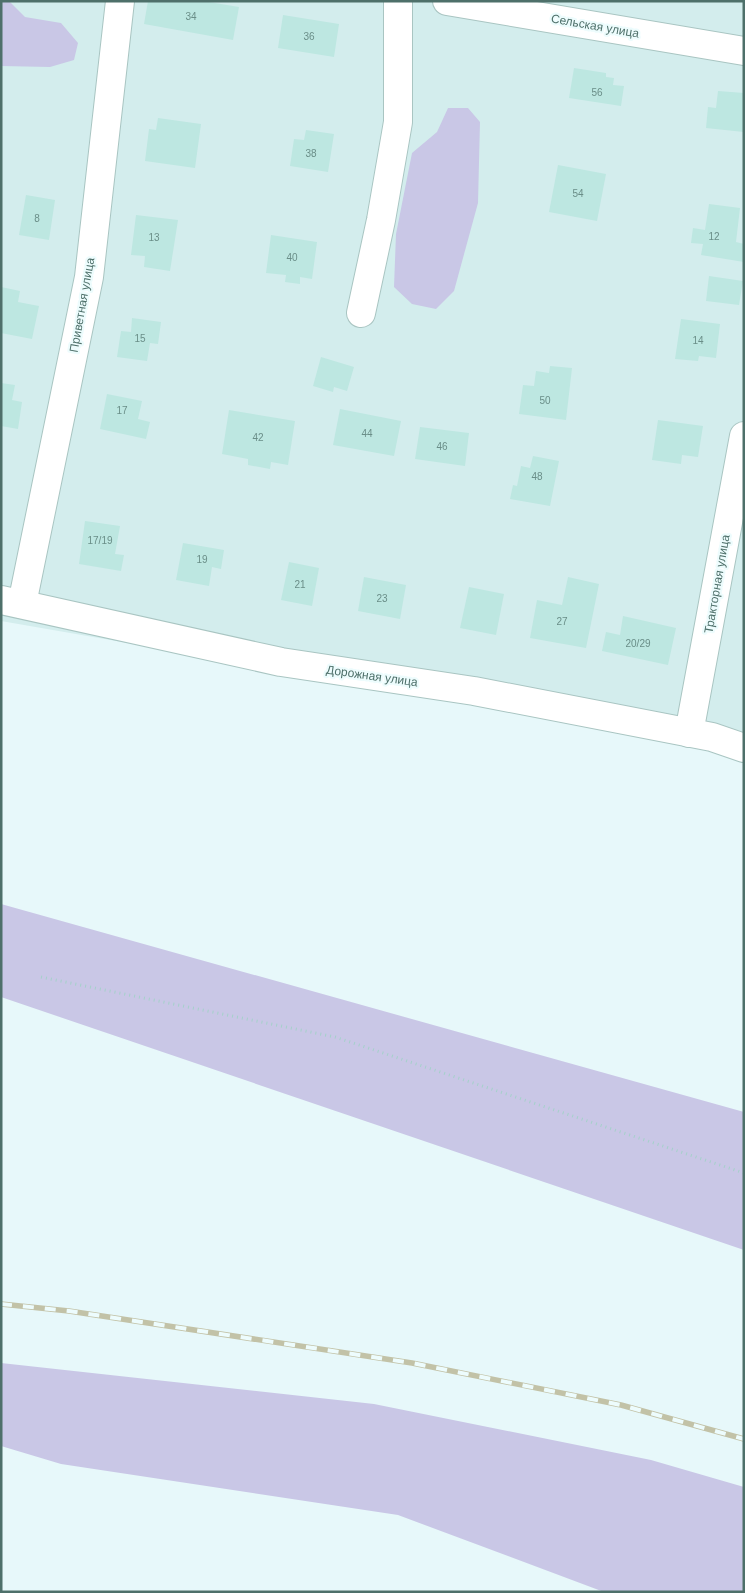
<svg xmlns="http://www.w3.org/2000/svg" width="745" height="1593" font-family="Arial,sans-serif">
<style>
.residential{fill:#d3eded}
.green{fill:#c9c7e6}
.building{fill:#bde7e1}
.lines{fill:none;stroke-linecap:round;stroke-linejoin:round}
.street-casing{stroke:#a9c5c2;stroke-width:30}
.path{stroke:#a5d1ca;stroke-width:3;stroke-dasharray:1 4;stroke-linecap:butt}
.street{stroke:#fff;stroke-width:28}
.rail-casing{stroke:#c2c2a7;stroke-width:5.5}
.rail{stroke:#edfcfd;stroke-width:4;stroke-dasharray:11;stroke-linecap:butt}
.labels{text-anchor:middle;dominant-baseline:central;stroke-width:4.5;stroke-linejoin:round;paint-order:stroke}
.number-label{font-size:10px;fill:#6a8e88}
.street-label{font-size:12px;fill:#4e706a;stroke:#edfcfd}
</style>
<rect width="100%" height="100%" fill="#e7f8fa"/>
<polygon class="residential" points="1,1 744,1 744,750 1,621"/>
<g class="green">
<polygon points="1,1 9,1 25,17 61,23 78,43 74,60 50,67 1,66"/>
<polygon points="448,108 468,108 480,122 478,203 454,291 436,309 412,304 394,287 396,234 412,153 437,132"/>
<polygon points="1,904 744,1112 744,1250 1,997"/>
<polygon points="1,1363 374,1404 651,1460 744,1487 744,1592 604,1592 398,1515 61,1464 1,1446"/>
</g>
<g class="building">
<polygon points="148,1 203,1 239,7 233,40 144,24"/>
<polygon points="283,15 339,24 334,57 278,48"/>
<polygon points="574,68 606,73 606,77 614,78 613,85 624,86 621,106 569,98"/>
<polygon points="718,91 744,93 744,132 706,128 708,107 716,108"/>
<polygon points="158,118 201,124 195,168 145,161 149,129 156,130"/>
<polygon points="306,130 334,134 328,172 290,166 294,139 304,140"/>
<polygon points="558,165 606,174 597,221 549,212"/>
<polygon points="26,195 55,200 49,240 19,235"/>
<polygon points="709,204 740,208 736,242 744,244 744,262 701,255 703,244 691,243 693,228 705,230"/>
<polygon points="136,215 178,220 170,271 144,267 145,256 131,255"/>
<polygon points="271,235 317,242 312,279 300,277 300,284 285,282 286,275 266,273"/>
<polygon points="709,276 743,281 739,305 706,301"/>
<polygon points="1,287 20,291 18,302 39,306 32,339 1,333"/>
<polygon points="132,318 161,322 158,344 150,343 147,361 117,357 121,331 131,332"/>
<polygon points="681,319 720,324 716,358 699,356 698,361 675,359"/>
<polygon points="321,357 354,367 347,391 334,387 333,392 313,386"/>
<polygon points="550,366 572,368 566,420 519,414 523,385 534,386 536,371 549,373"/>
<polygon points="1,383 15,385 12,400 22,402 18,429 1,426"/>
<polygon points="107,394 142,401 138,419 150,422 146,439 100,429"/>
<polygon points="340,409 401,421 394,456 333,445"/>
<polygon points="229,410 295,421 288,465 271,462 270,469 248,465 248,459 222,454"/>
<polygon points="658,420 703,426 698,457 682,455 681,464 652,460"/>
<polygon points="420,427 469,433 465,466 415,459"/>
<polygon points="533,456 559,461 550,506 510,499 513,485 517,486 521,466 530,468"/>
<polygon points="85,521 120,526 115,554 124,555 121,571 79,564"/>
<polygon points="183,543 224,550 221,569 212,567 209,586 176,580"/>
<polygon points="289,562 319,568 312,606 281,600"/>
<polygon points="364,577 406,585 400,619 358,611"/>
<polygon points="568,577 599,584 586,648 530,638 537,600 562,605"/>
<polygon points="469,587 504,594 496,635 460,628"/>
<polygon points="623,616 676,628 668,665 602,651 606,632 620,635"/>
</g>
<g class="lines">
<defs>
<g id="street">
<polyline points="447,1 744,51"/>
<polyline points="361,313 381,220 398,122 398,1"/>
<polyline points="1,600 281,662 474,691 712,737 744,748"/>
<polyline points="22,604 89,277 120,1"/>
<polyline points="689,733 744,436"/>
</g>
</defs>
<use href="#street" class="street-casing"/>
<polyline class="path" points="41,977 335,1037 744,1173"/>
<use href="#street" class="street"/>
<defs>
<polyline id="rail" points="1,1304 69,1311 412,1363 621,1405 744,1439"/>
</defs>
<use href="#rail" class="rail-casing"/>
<use href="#rail" class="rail"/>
</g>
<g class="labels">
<g class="number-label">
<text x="191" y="16">34</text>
<text x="309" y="36">36</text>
<text x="597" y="92">56</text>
<text x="311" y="153">38</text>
<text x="578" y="193">54</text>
<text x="37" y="218">8</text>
<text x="714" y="236">12</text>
<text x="154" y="237">13</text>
<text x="292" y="257">40</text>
<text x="140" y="338">15</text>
<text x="698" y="340">14</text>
<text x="545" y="400">50</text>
<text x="122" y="410">17</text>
<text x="367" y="433">44</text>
<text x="258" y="437">42</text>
<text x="442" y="446">46</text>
<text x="537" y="476">48</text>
<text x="100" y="540">17/19</text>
<text x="202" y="559">19</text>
<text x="300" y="584">21</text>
<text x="382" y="598">23</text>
<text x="562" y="621">27</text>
<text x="638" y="643">20/29</text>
</g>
<g class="street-label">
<text transform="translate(595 26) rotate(10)">Сельская улица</text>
<text transform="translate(82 305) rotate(-80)">Приветная улица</text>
<text transform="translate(717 584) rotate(-80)">Тракторная улица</text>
<text transform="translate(372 676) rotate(8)">Дорожная улица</text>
</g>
</g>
<rect width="745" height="1593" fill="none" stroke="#4e706a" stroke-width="5"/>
</svg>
